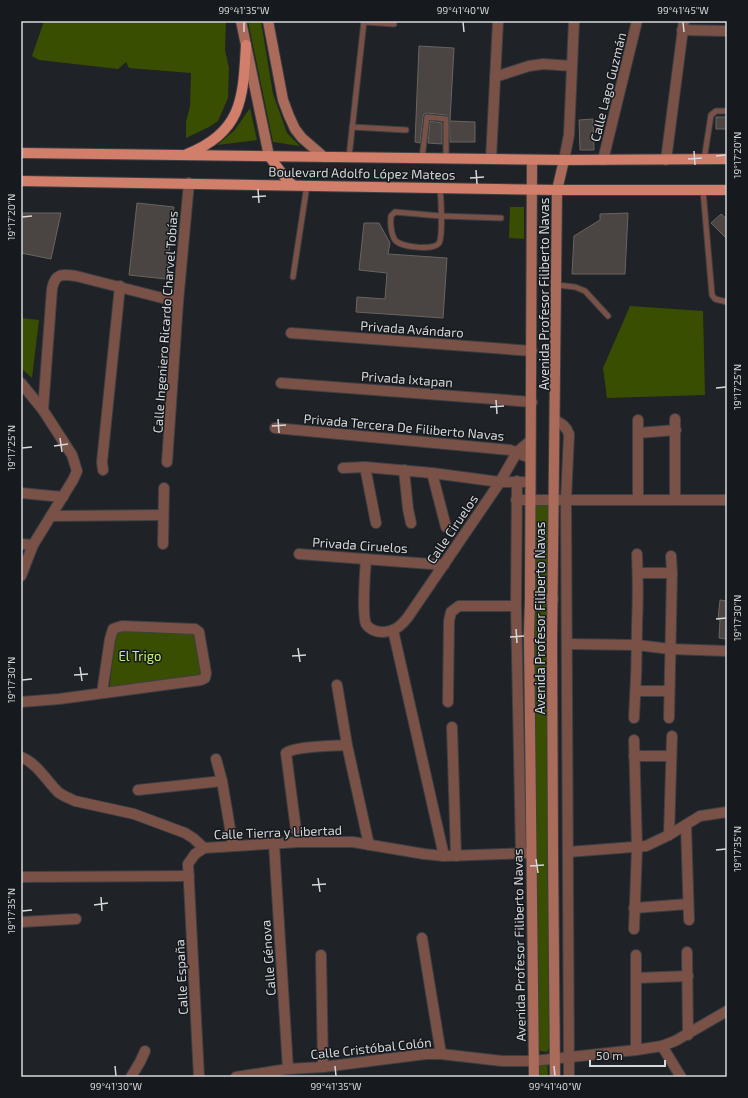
<svg xmlns="http://www.w3.org/2000/svg" width="748" height="1098" font-family="'Exo 2',sans-serif">
<style>
.green{fill:#394e01}
.building{fill:#4a4542;stroke:#696460}
.lines{fill:none;stroke-linecap:round;stroke-linejoin:round}
.service-casing{stroke:#3c3f43;stroke-width:7}
.minor-casing{stroke:#3c3f43;stroke-width:12}
.tertiary-casing{stroke:#3c3f43;stroke-width:12}
.secondary-casing{stroke:#3c3f43;stroke-width:12}
.primary-casing{stroke:#3c3f43;stroke-width:12}
.service{stroke:#7a5147;stroke-width:5}
.minor{stroke:#7a5147;stroke-width:10}
.tertiary{stroke:#7a5147;stroke-width:10}
.secondary{stroke:#ab6b5b;stroke-width:10}
.primary{stroke:#d17e6a;stroke-width:10}
.ticks{fill:none;stroke:#d6d8da;stroke-width:1.5}
.labels{text-anchor:middle;dominant-baseline:central;stroke-width:3;stroke-linejoin:round;paint-order:stroke}
.street-label{font-size:13px;fill:#d6d8da;stroke:#16191d}
.park-label{font-size:13px;fill:#c8f379;stroke:#16191d}
.neatline{fill:none;stroke:#d6d8da;stroke-width:1.5}
.ticks-label{font-size:10px;text-anchor:middle;fill:#d6d8da}
</style>
<rect width="100%" height="100%" fill="#1f2226"/>
<g class="green">
<polygon points="44,21 226,21 225,50 229,68 228,98 218,121 209,127 186,138 186,122 190,106 191,73 129,68 126,62 118,69 39,60 32,56"/>
<polygon points="248,21 261,21 273,94 287,133 300,146 273,142"/>
<polygon points="250,108 257,140 217,145 234,131"/>
<polygon points="510,207 524,207 524,239 509,238"/>
<polygon points="630,306 703,311 705,395 607,398 603,368"/>
<polygon points="21,318 39,320 32,378 21,368"/>
<polygon points="548,504 548,591 544,593 535,593 533,505"/>
<polygon points="540,604 548,606 549,1048 547,1052 541,1051 536,1048 533,784 534,607"/>
<polygon points="116,627 200,635 206,675 179,683 144,682 109,692"/>
<polygon points="547,1059 548,1077 535,1077 535,1061"/>
</g>
<g class="building">
<polygon points="419,46 454,48 450,121 475,122 475,142 450,142 449,117 446,115 427,113 424,114 423,117 420,143 415,142"/>
<rect x="716" y="117" width="11" height="12"/>
<polygon points="593,119 594,150 580,150 579,120"/>
<polygon points="430,121 442,123 442,144 428,143"/>
<polygon points="137,203 174,207 166,279 129,275"/>
<polygon points="21,213 61,213 51,259 21,253"/>
<polygon points="628,213 625,274 572,274 574,236 600,220 600,214"/>
<polygon points="721,214 727,219 727,239 711,223"/>
<polygon points="364,223 379,223 390,243 388,254 447,258 443,318 356,312 357,297 385,299 387,273 359,270"/>
<polygon points="720,600 727,601 727,639 719,638 720,620 718,619"/>
</g>
<g class="lines">
<defs>
<g id="service">
<polyline points="364,22 394,24"/>
<polyline points="352,127 406,130"/>
<polyline points="349,157 364,21"/>
<polyline points="422,158 427,117 446,119 446,159"/>
<polyline points="704,160 711,115 716,111 727,111"/>
<path d="M440 188C441 198 443 237 439 243 434 251 400 247 395 240 391 234 390 223 391 216L395 212 441 216 501 218"/>
<polyline points="703,190 712,295 715,299 727,302"/>
<polyline points="293,277 307,185"/>
<polyline points="557,285 575,287 585,291 608,316"/>
</g>
<g id="minor">
<polyline points="682,30 727,31"/>
<polyline points="495,77 529,66 543,64 572,66"/>
<polyline points="491,159 498,21"/>
<polyline points="564,160 569,135 574,21"/>
<polyline points="603,160 637,21"/>
<polyline points="666,160 684,21"/>
<polyline points="291,333 532,351"/>
<polyline points="21,383 43,410 72,455 77,471 73,480 33,545 21,576"/>
<polyline points="281,383 532,402"/>
<path d="M43 410 52 289C55 273 62 274 76 276L178 302"/>
<path d="M555 420C562 424 566 426 569 434L566 500 569 1077"/>
<polyline points="638,420 638,500"/>
<polyline points="275,428 510,450 530,458"/>
<polyline points="638,433 676,430"/>
<polyline points="167,462 178,302 189,183"/>
<polyline points="365,467 376,523"/>
<polyline points="343,468 365,467 432,473 500,482 524,482"/>
<polyline points="103,470 102,462 120,286"/>
<polyline points="404,470 408,509 411,523"/>
<polyline points="432,473 446,527"/>
<polyline points="517,481 516,606 521,853"/>
<polyline points="21,493 63,497"/>
<polyline points="516,500 727,500"/>
<polyline points="675,500 675,419"/>
<polyline points="51,516 163,515"/>
<polyline points="21,544 33,545"/>
<polyline points="163,544 164,488"/>
<polyline points="299,554 444,565"/>
<path d="M366 559C365 571 362 616 366 624 369 629 376 632 382 632 394 632 401 626 408 617L500 482 517 452 530 441"/>
<polyline points="638,573 672,573"/>
<polyline points="393,630 444,856"/>
<polyline points="567,644 637,645 670,649 727,651"/>
<polyline points="337,685 347,745 369,845"/>
<polyline points="636,691 669,691"/>
<polyline points="21,702 59,699 201,680 205,678 206,673 199,632 195,629 122,626 113,629 110,639 102,693"/>
<polyline points="448,702 449,621 451,612 459,606 516,606"/>
<path d="M634 718C636 687 637 656 637 625 638 602 638 578 637 554"/>
<polyline points="669,718 672,573 671,556"/>
<polyline points="452,727 456,856"/>
<polyline points="634,756 670,756"/>
<path d="M21 757C37 763 46 780 58 792 63 796 69 798 75 801L134 814 185 833 193 838 204 848"/>
<polyline points="216,759 222,781 233,846"/>
<polyline points="138,790 222,781"/>
<polyline points="686,825 689,920"/>
<path d="M296 830 286 753C295 746 334 746 347 745"/>
<polyline points="669,835 672,736"/>
<polyline points="274,844 288,1069"/>
<polyline points="568,852 646,846 669,835 700,816 727,812"/>
<polyline points="21,877 189,876"/>
<polyline points="634,908 688,904"/>
<polyline points="21,922 76,919"/>
<polyline points="634,929 637,848 634,740"/>
<polyline points="422,938 441,1054"/>
<polyline points="687,952 688,1035"/>
<polyline points="321,955 323,1067"/>
<polyline points="636,978 688,976"/>
<polyline points="662,1046 681,1077"/>
<polyline points="636,1050 636,955"/>
<polyline points="131,1077 140,1062 145,1051"/>
<polyline points="199,1077 188,864 195,854 204,848 299,842 353,842 424,854 444,856 531,853"/>
<polyline points="236,1077 288,1069 323,1067 426,1054 441,1054 502,1061 533,1061 636,1050 662,1046 675,1041 727,1011"/>
</g>
<polyline id="tertiary" points="530,599 553,599"/>
<g id="secondary">
<polyline points="241,21 269,156"/>
<polyline points="268,21 283,100 289,116 295,129 302,138 324,157"/>
<polyline points="532,160 530,599 529,634 534,1077"/>
<polyline points="555,1077 553,852 552,643 557,190 564,160"/>
</g>
<g id="primary">
<polyline points="21,153 564,160 727,159"/>
<path d="M187 154C243 132 243 97 246 45"/>
<polyline points="269,156 287,180 293,185"/>
<polyline points="21,181 557,190 727,190"/>
</g>
</defs>
<use href="#service" class="service-casing"/>
<use href="#minor" class="minor-casing"/>
<use href="#tertiary" class="tertiary-casing"/>
<use href="#secondary" class="secondary-casing"/>
<use href="#primary" class="primary-casing"/>
<use href="#service" class="service"/>
<use href="#minor" class="minor"/>
<use href="#tertiary" class="tertiary"/>
<use href="#secondary" class="secondary"/>
<use href="#primary" class="primary"/>
</g>
<path class="ticks" d="M244 22V32M463 22 464 32M683 22 684 32M694 151 695 165M716 156 726 155M688 159 702 158M476 170 477 184M470 178 484 177M258 189 259 203M252 197 266 196M22 217 32 216M716 388 726 387M496 400 497 414M490 407 504 406M278 419 279 433M272 426 286 425M60 438 62 452M54 446 68 444M22 448 32 447M716 619 726 618M516 629 517 643M510 637 524 636M298 648 300 662M292 656 306 655M80 667 82 681M74 675 88 674M22 680 32 679M716 850 726 849M536 859 538 873M530 866 544 865M318 878 320 892M312 885 326 884M101 897 102 911M94 905 108 903M22 911 32 910M115 1066 116 1076M335 1066 336 1076M554 1066 555 1076"/>
<g class="labels">
<g class="street-label">
<text transform="translate(608 87) rotate(-76)">Calle Lago Guzmán</text>
<text transform="translate(362 173) rotate(1)">Boulevard Adolfo López Mateos</text>
<text transform="translate(544 294) rotate(-90)">Avenida Profesor Filiberto Navas</text>
<text transform="translate(165 322) rotate(-86)">Calle Ingeniero Ricardo Charvel Tobías</text>
<text transform="translate(412 329) rotate(4)">Privada Avándaro</text>
<text transform="translate(407 379) rotate(4)">Privada Ixtapan</text>
<text transform="translate(404 427) rotate(5)">Privada Tercera De Filiberto Navas</text>
<text transform="translate(452 529) rotate(-56)">Calle Ciruelos</text>
<text transform="translate(360 545) rotate(4)">Privada Ciruelos</text>
<text transform="translate(540 618) rotate(-90)">Avenida Profesor Filiberto Navas</text>
<text transform="translate(278 832) rotate(-2)">Calle Tierra y Libertad</text>
<text transform="translate(519 945) rotate(-91)">Avenida Profesor Filiberto Navas</text>
<text transform="translate(268 958) rotate(-94)">Calle Génova</text>
<text transform="translate(181 977) rotate(-93)">Calle España</text>
<text transform="translate(371 1048) rotate(-6)">Calle Cristóbal Colón</text>
</g>
<g class="park-label">
<text x="140" y="656">El Trigo</text>
</g>
</g>
<rect width="748" height="1098" fill="none" stroke="#16191d" stroke-width="44"/>
<path d="M590 1060v6h75v-6" fill="none" stroke="#d6d8da" stroke-width="2"/>
<text x="596" y="1060" font-size="12" fill="#d6d8da" stroke="#16191d" stroke-width="3" paint-order="stroke">50 m</text>
<rect x="22" y="22" width="704" height="1054" class="neatline"/>
<g class="ticks-label">
<text x="244" y="14">99°41'35"W</text>
<text x="463" y="14">99°41'40"W</text>
<text x="683" y="14">99°41'45"W</text>
<text transform="translate(737 155) rotate(-90)" y="4">19°17'20"N</text>
<text transform="translate(11 217) rotate(-90)" y="4">19°17'20"N</text>
<text transform="translate(737 387) rotate(-90)" y="4">19°17'25"N</text>
<text transform="translate(11 448) rotate(-90)" y="4">19°17'25"N</text>
<text transform="translate(737 618) rotate(-90)" y="4">19°17'30"N</text>
<text transform="translate(11 680) rotate(-90)" y="4">19°17'30"N</text>
<text transform="translate(737 849) rotate(-90)" y="4">19°17'35"N</text>
<text transform="translate(11 911) rotate(-90)" y="4">19°17'35"N</text>
<text x="116" y="1090">99°41'30"W</text>
<text x="336" y="1090">99°41'35"W</text>
<text x="555" y="1090">99°41'40"W</text>
</g>
</svg>
